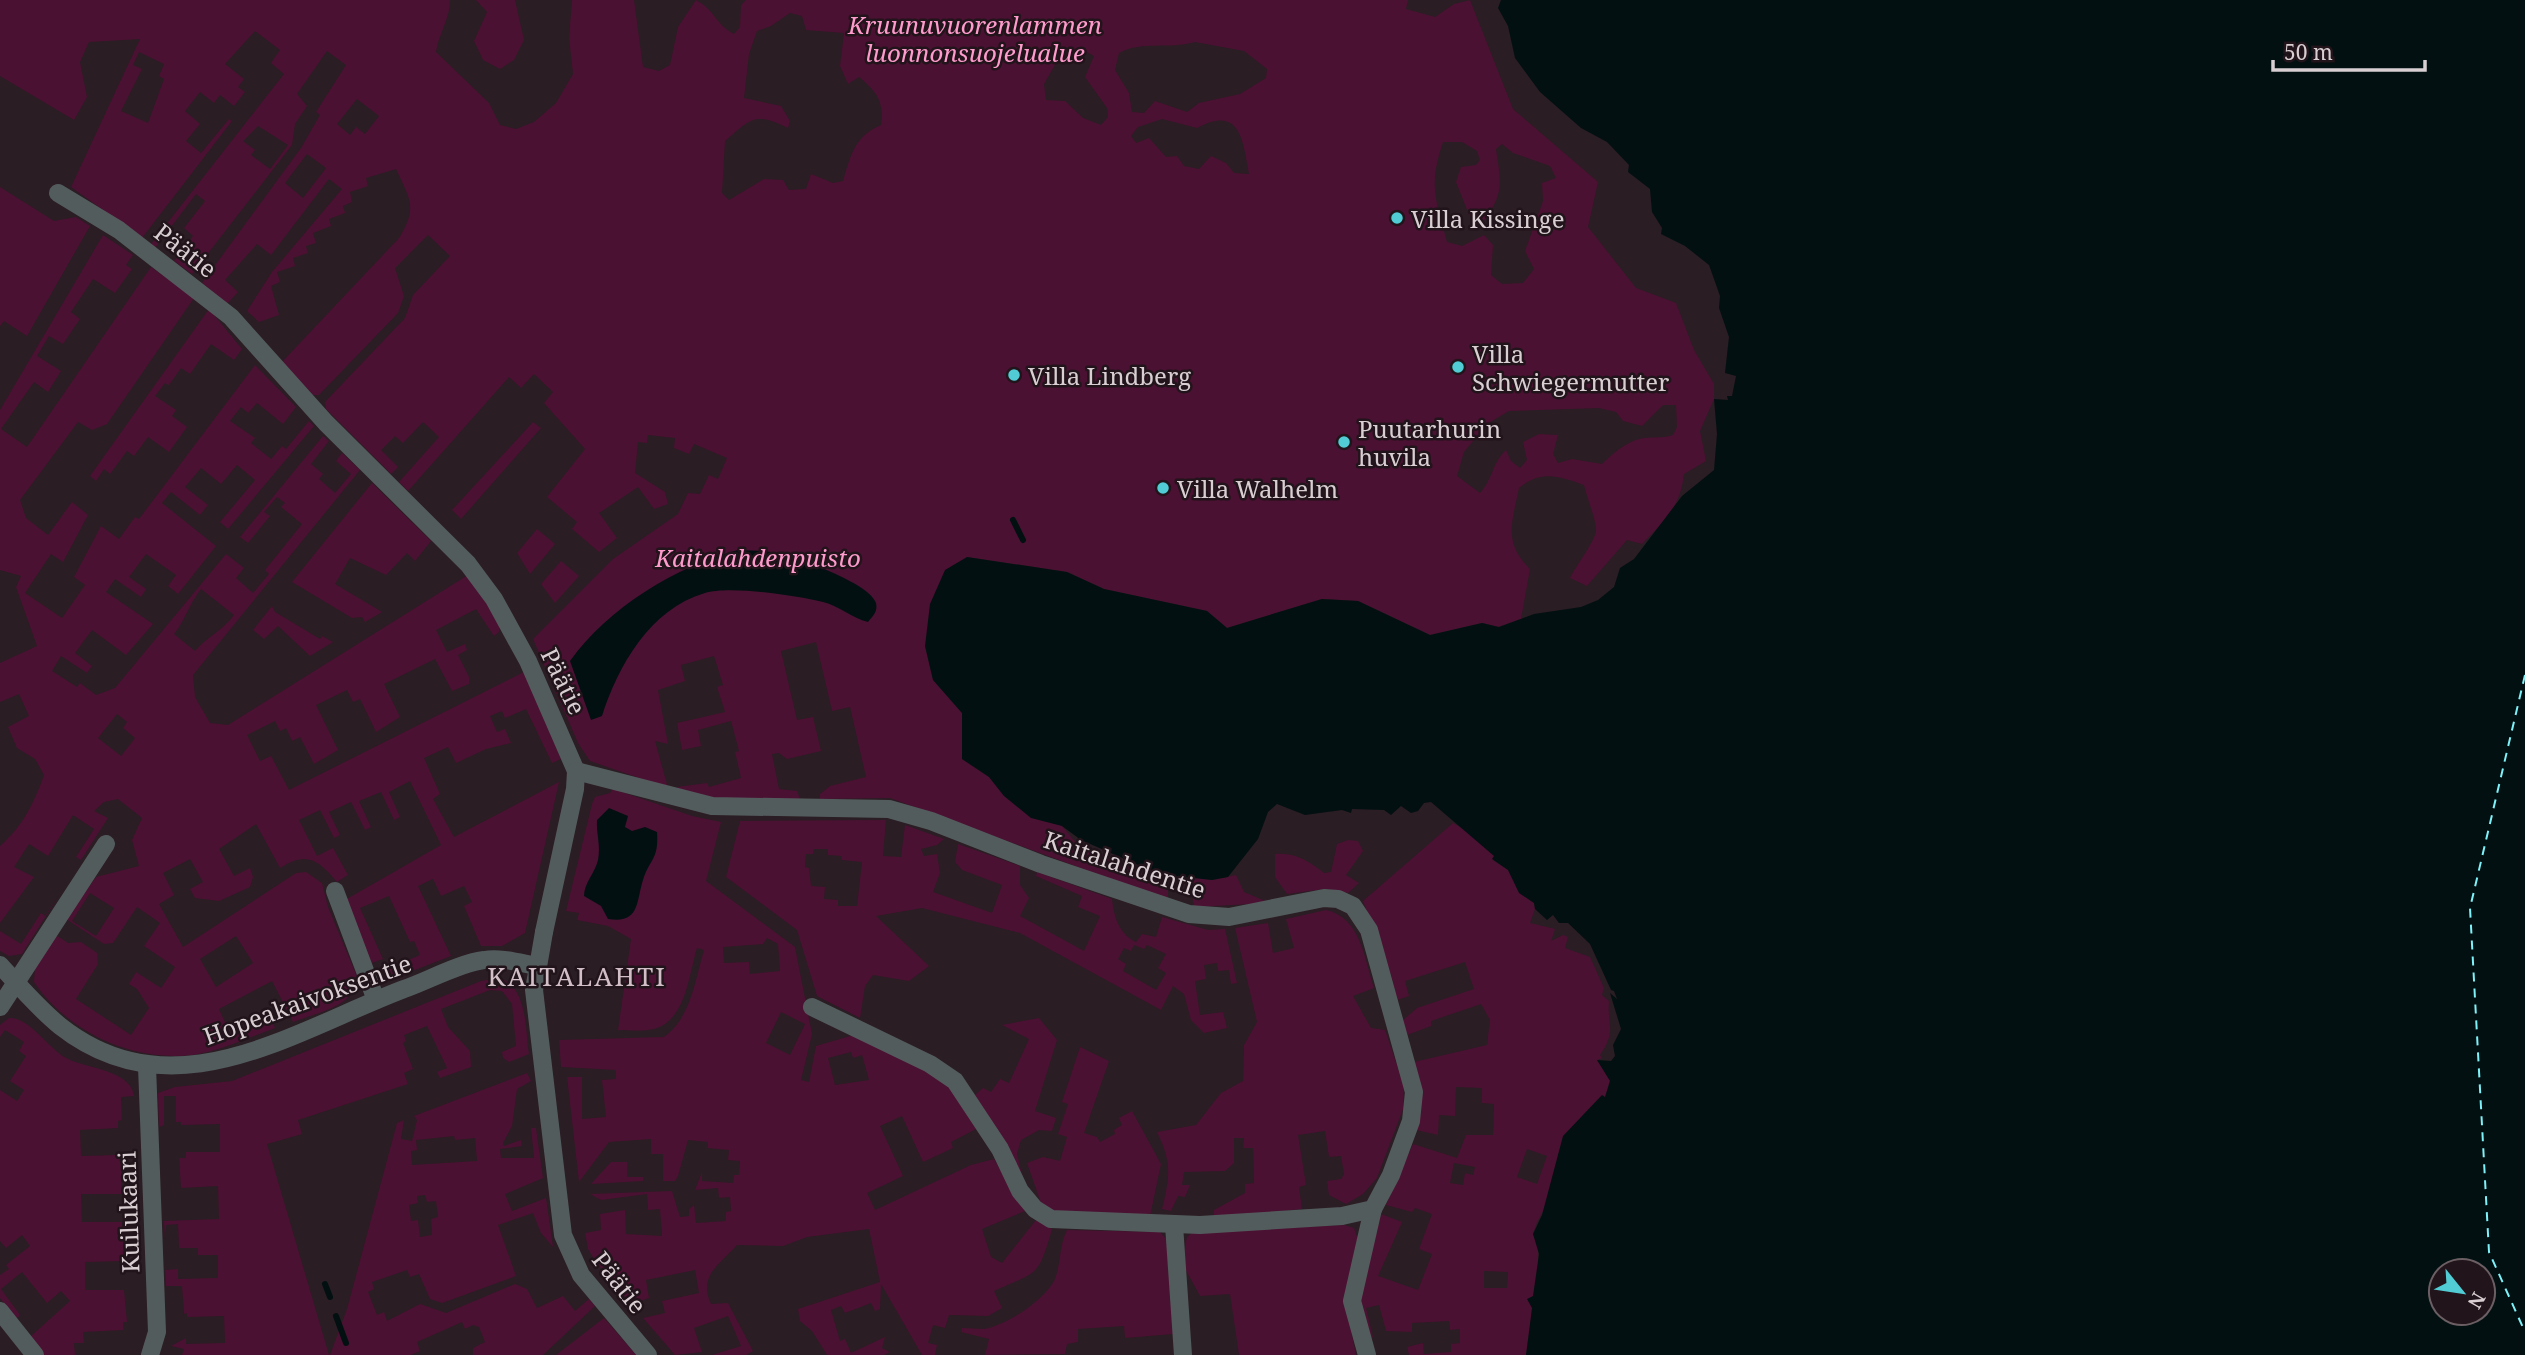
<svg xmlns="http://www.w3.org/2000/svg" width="2525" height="1355" font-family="'Noto Serif',serif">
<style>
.green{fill:#4b1132;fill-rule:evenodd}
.water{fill:#031011;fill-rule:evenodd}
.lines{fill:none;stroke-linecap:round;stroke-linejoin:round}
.stream{stroke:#031011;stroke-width:6}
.ferry{stroke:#7ef1f9;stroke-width:2;stroke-dasharray:9 7;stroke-linecap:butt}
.minor{stroke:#535c5d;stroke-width:18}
.tertiary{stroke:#535c5d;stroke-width:18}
.poi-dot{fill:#51ccd5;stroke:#21141a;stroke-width:2.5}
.labels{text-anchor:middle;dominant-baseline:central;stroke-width:5;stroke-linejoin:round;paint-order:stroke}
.park-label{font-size:24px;font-style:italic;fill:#fe9bcc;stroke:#21141a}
.poi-label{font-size:24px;fill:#d9cfd3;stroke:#21141a;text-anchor:start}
.street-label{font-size:24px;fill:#d9cfd3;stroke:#21141a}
.neighbourhood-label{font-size:26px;letter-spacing:2px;fill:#d1bec6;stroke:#21141a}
</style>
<rect width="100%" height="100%" fill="#2a1d23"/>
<g class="green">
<path d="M0 0H450C450 19 439 33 436 52L489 103 500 125 516 129 534 122 556 103 573 74 569 38 572 0H634L643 67 659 71 670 65 678 27 696 0C715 10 715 24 734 34L740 27 741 5 746 0H1408L1406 9 1435 17 1454 4 1470 0 1513 109 1598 182 1588 227 1636 288 1676 303 1694 350 1714 384V399L1700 431 1706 461 1684 474C1680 508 1665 520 1642 544L1627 540 1587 586 1570 578C1575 567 1597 539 1596 529 1595 516 1587 499 1584 485 1558 476 1541 470 1519 488 1512 523 1503 542 1530 569L1521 619 1498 627 1482 623 1430 635 1358 601 1322 599 1227 628 1207 611 1104 589 1067 572 967 557 925 646 933 680 962 713V759L989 777 1004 796 1062 826 1077 844 1153 878 1168 880V900L890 798 820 799V794L830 786 866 777 850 707 832 711 816 642 781 651 797 720 813 717 821 751 787 759 779 753 772 754 779 789 797 791 800 799 706 798 676 791 677 787 707 783 709 787 741 778 735 752 739 751 731 721 698 730 701 746 682 750 677 723 725 712 717 687 723 685 714 656 681 665 685 681 658 690 668 744 655 741 668 788 590 761 578 743 533 639 613 559 678 514 688 493 700 494 709 475 718 479 727 458 694 444 689 454 674 448 675 438 648 435 647 443 638 442 635 473 665 492 668 504 654 509 638 487 599 513 617 538 599 552 572 529 577 522 547 497 585 449 544 403 553 392 534 374 521 388 509 377 408 491 399 482 439 437 423 422 403 443 395 436 381 450 398 467 391 474 326 409 325 402 405 318 413 295 450 256 428 235 395 268 404 296 398 313 319 395H313L282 362 399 238C418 207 410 200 396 169L366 178 368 186 350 192 352 202 343 206 345 213 329 219 331 226 313 233 316 243 306 246 308 253 293 258 295 266 277 272 280 282 271 286 279 315 259 322 247 311 272 272 342 189 329 179 271 255 257 244 225 280 238 292 227 304 202 283 301 148 320 115 316 112 346 65 327 51 297 94 307 106 295 124 292 145 192 274 174 261 193 236 184 228 205 201 196 194 155 248 151 244 284 74 271 63 280 50 255 31 225 64 244 79 238 87 245 92 234 106 220 95 214 103 200 92 185 111 200 124 186 141 201 153 229 119 232 121 142 238 71 187 140 39 89 42 80 62 87 97 74 120 0 76ZM790 13 802 16 806 30 844 33 840 66 848 84 859 77C877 92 884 101 881 125 855 136 851 154 843 181L833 183 811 174 806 189 789 190 783 180 764 179 729 200 722 193 725 141C752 118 754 112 788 128L790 121 781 106 744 98 749 54 757 31 771 26ZM1195 42 1244 51 1267 69 1266 78 1240 94 1199 103 1187 112 1155 101 1144 113 1132 112 1129 93 1115 70 1119 53C1144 40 1167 50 1195 42ZM1085 51 1094 56 1085 77 1107 108 1108 117 1101 125 1083 118 1065 101 1046 100 1044 84 1060 56ZM139 52 164 64 159 76 164 79 148 123 121 111 142 69 133 65ZM357 99 379 116 365 134 356 127 350 135 337 124ZM1162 119 1197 128C1241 104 1243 142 1249 174L1234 173 1226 163 1211 156 1199 169 1184 166 1177 156 1166 157 1149 138 1136 143 1131 136 1138 127ZM258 126 288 145 270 169 251 155 255 150 243 141ZM1443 142H1462L1477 151 1480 160 1476 165 1461 167 1456 182 1469 215 1482 223C1505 194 1501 182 1496 149L1502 144 1513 153 1550 166 1556 178 1542 183 1543 201 1525 251 1534 269 1523 283 1502 284 1491 275 1493 245 1484 235 1462 246 1447 242C1436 199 1428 187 1443 142ZM307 154 326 168 303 198 285 183ZM1663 405H1676L1677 427 1673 435C1661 439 1650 436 1639 439 1625 443 1612 454 1602 464L1572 459 1558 463 1553 454 1558 435 1539 434 1523 442 1527 460 1520 468 1511 461 1506 450C1492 463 1493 479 1480 493L1457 476 1464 452 1487 424 1509 411 1599 408 1616 412 1623 421 1642 426Z"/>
<polygon points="476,0 515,0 524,40 514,60 500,69 483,60 474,41 487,12"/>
<polygon points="0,187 54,221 76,217 90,226 27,336 4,321 0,326"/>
<path d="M103 235 133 255 126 265 132 269 115 293 93 279 71 312 80 319 63 344 49 336 37 356 61 371 48 392 34 382 1 429 27 447 151 267 194 298 107 424 92 430 78 422 20 500 26 518 48 535 72 502 88 515 63 562 51 554 25 593 62 618 85 585 74 577 101 526 119 539 135 517 139 519 255 365 296 407 283 424 257 403 248 413 241 407 230 421 255 438 251 443 271 459 282 446 286 449 309 421 314 426 228 529 220 522 255 480 237 465 221 484 201 468 185 487 208 505 200 515 171 492 162 503 216 546 178 594 168 586 176 575 146 554 129 577 146 589 141 597 115 579 106 592 153 624 126 655 92 630 75 653 92 666 87 673 61 656 52 671 77 687 80 683 96 695 115 688 226 554 244 568 236 578 253 593 269 574 265 570 302 524 281 507 285 503 277 497 264 512 270 516 248 543 240 537 323 436 329 441 311 464 323 474 319 479 335 493 351 474 336 461 342 453 360 470 193 675 195 697 210 723 228 725 468 575 500 624 499 632 494 636 476 609 436 630 447 652 465 644 467 650 458 655 469 677V684L452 691 435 659 384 684 400 717 376 732 360 699 353 702 347 690 316 705 338 750 314 764 300 737 292 741 286 728 280 731 275 721 247 735 260 761 271 756 289 790 524 672 561 759 552 763 526 709 505 718 502 711 490 716 497 732 505 729 511 743 486 749 456 763 448 747 424 758 440 794 433 799 454 837 559 782 525 933 502 946H481L464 906 472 902 464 886 441 896 433 879 418 886 451 956 394 978 380 972 420 955 414 941 410 942 389 896 360 908 383 959 369 964 345 900 441 845 410 781 389 792 400 817 394 820 381 792 359 801 371 827 365 830 351 802 329 812 340 835 334 838 320 810 299 820 317 856 333 848 348 875 337 882C318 859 306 851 280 868L256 824 219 849 234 876 250 868 253 877 250 887 219 901 195 898 190 889 203 882 190 859 163 873 174 895 159 904 183 947 296 873 306 872 322 883 328 907 358 979C352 1008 318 1012 293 1022L272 981 219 1009 230 1034 253 1024 250 1017 261 1012 270 1016 275 1028C248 1038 220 1051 193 1055 132 1062 68 1032 34 982L35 968 56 935 68 943 81 942 97 953 98 964 76 999 131 1035 149 1008 137 989 129 984 136 972 161 988 175 967 144 946 160 923 137 907 113 943 104 944 66 919 96 877 139 866 132 840 142 818 118 799 104 802 94 811 108 818 81 860 76 857 94 829 73 815 48 856 29 844 14 867 34 877 0 923V846C23 826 34 803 44 775L35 759 17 748 8 727 29 716 19 694 0 702V663L37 646 16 587 21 576 0 570V410ZM201 589 234 615C222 631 208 636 195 651L174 634C186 619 189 604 201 589ZM117 714 127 722 123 728 135 738 121 756 98 738ZM90 893 114 908 96 936 72 921ZM236 936 253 963 216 987 200 959Z"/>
<polygon points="209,309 242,349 234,360 211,344 190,374 181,368 169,385 165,383 155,396 176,410 172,416 187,427 169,452 148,437 134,456 127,451 110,474 104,469 96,481 90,476"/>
<polygon points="533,422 541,428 461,519 452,510"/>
<polygon points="372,483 431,541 415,561 407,553 386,575 350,558 335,584 382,612 365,622 362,617 352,618 292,582"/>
<polygon points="537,529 555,544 530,574 517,553"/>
<polygon points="561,561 579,576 555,603 541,584"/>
<polygon points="272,606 275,612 320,639 322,636 333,642 310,656 278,626 264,639 253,630"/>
<path d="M613 789 692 816 721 822 706 881 795 947 812 1034 801 1080 809 1082 816 1046 857 1034 945 1080 976 1129 951 1142 953 1148 923 1162 902 1116 880 1126 903 1176 867 1193 875 1210 971 1165 994 1159 1025 1211 982 1229 991 1257 1002 1263 1036 1220 1052 1229C1038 1278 1038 1271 994 1291L1002 1308 988 1316 949 1315 945 1328 933 1325 928 1343 937 1345 935 1355H922L881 1284 880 1309 875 1311 871 1303 845 1313 841 1306 831 1310 840 1341 845 1339 851 1353 885 1337 882 1348 890 1352 884 1355H827L812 1331 800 1321 798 1309 880 1282 869 1229 807 1237 783 1246 737 1245C719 1265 698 1276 711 1304L728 1303 753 1351 746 1355H712L741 1346 728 1316 694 1328 702 1352 675 1355 643 1318 665 1313 662 1301 699 1293 695 1270 646 1280 649 1298 631 1304 595 1261 588 1249 585 1233 601 1230 600 1214 625 1210 626 1234 662 1236 660 1209 648 1210 647 1194 601 1200 590 1194 672 1191 680 1217 689 1216V1209L694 1205 696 1223 726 1221V1212L731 1211 730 1197 719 1198 718 1188 695 1190 702 1172V1181L733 1183 734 1175H739L740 1161 728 1160 729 1150 708 1148V1142L688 1140 678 1176 675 1181H663V1154H651V1139L609 1142 579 1182 567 1077H582V1119L606 1117 602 1080 616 1079V1070L561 1067 559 1040 664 1037C691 1018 695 980 704 950L697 948C689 974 686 1018 657 1028 646 1032 630 1030 618 1030L631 939 608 926 577 920 579 913 566 911 592 804 595 797 610 793ZM767 938 778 944 780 971 750 974 749 962 724 963 723 947 763 944ZM781 1012 805 1024 790 1055 766 1043ZM851 1052 853 1058 862 1055 869 1080 835 1085 828 1058Z"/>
<path d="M886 820 883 856 901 857 905 825 944 839 937 845 921 849 924 856 937 854 940 873 933 892 992 913 1002 885 962 870 955 862 958 844 1020 866V885L1029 898 1020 916 1084 951 1100 916 1078 907 1082 896 1036 876 1037 872 1112 899C1114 917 1119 934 1136 942L1142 934 1156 937 1162 917 1208 930 1225 929 1237 983 1231 984 1229 970 1218 971 1217 963 1204 965 1206 979 1195 981 1200 1015 1223 1012 1227 1028 1204 1033 1191 1020 1184 994 1173 986 1161 1010 1020 933 922 908 876 916 929 966 909 981 873 975 865 986 860 1018 817 996 797 930 726 877 740 821ZM814 849H828V855L841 856 842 860 862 862 857 906H838V900L824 899 825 887 811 886 809 868 805 867 806 854H813ZM1134 945 1144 949 1147 945 1166 954 1158 968 1166 973 1156 990 1123 971 1126 964 1118 959 1124 948 1131 951Z"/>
<path d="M1453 823 1475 836 1494 856 1493 860 1508 870 1519 892 1534 903 1535 909 1530 923 1555 929 1551 941 1563 935 1568 937 1565 948 1590 957 1604 988 1602 995 1609 1001C1607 1026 1617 1031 1600 1055L1602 1058 1597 1060 1610 1080 1605 1098 1537 1222 1533 1234 1538 1244V1276L1526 1355H1409L1407 1347 1423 1343 1424 1354 1451 1352V1344L1460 1343V1329L1450 1330 1449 1321 1412 1323V1332L1386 1331 1379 1305 1366 1308 1373 1337 1370 1338 1360 1301 1381 1214 1402 1222 1378 1276 1418 1290 1432 1254 1419 1249 1432 1214 1415 1208 1412 1212 1386 1205 1413 1144 1457 1158 1466 1135H1493L1494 1104 1482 1103V1088L1456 1087 1455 1116 1439 1115 1438 1135 1416 1130 1414 1062 1487 1045 1490 1020 1481 1004 1431 1021V1026L1407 1035 1402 1021 1417 1008 1474 989 1465 962 1405 981 1409 996 1397 1000 1392 978 1363 901ZM1527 1149 1547 1156 1537 1184 1517 1177ZM1454 1163 1475 1167 1473 1175 1465 1173 1463 1185 1450 1183ZM1484 1271 1508 1272 1507 1288H1484Z"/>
<path d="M1348 840 1358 841 1363 851 1346 875 1359 883 1348 893 1325 889 1287 894 1275 877V854C1295 852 1309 861 1324 873L1331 872 1337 844Z"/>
<polygon points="1236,875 1244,892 1270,903 1194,907 1189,876 1212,880"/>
<polygon points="59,895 22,954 9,956 0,951 0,931 21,944 41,913 45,916"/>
<path d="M1326 910C1361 918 1364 958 1374 988L1353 996 1371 1028 1385 1030 1404 1086 1403 1109 1377 1178 1363 1194 1346 1204 1329 1195 1327 1181 1341 1179 1344 1174 1341 1156 1329 1157 1325 1131 1298 1135 1306 1185 1299 1187 1302 1209 1214 1218V1210L1245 1193V1184L1254 1183 1253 1148H1243L1244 1138H1234V1163L1225 1171 1184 1172 1182 1185H1190L1185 1197 1178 1196 1171 1211 1162 1209C1170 1176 1172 1163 1157 1132L1196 1125 1221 1093 1243 1081 1244 1045 1257 1022 1235 928 1268 923 1273 953 1294 948 1286 919Z"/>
<path d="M499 978C528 987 525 1029 529 1054L509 1062 503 1058 502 1052 516 1046 512 1004 502 991 490 990 441 1009 448 1027 470 1051 471 1067 440 1078 437 1072 447 1068 427 1026 404 1035 406 1041 403 1043 413 1069 404 1073 408 1084 298 1120 302 1134 267 1144 329 1355H182L184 1349 171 1346 186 1338V1344L225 1343 224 1316 187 1317V1313L184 1314 182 1286H166L165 1270 178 1269V1279L218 1278V1255H198V1248H179L178 1224 166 1225 165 1239 164 1221 219 1219 218 1186 181 1188 179 1158H186V1152H220V1124L181 1125V1122H176V1096H164V1125L159 1127 158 1093 175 1087 232 1081 481 981Z"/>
<path d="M9 1018C29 1017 48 1048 66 1058 86 1069 130 1069 134 1096L121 1097 122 1120 118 1121V1128L80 1130 81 1156 119 1155V1161H122L121 1194H81L82 1222H122L124 1261 85 1262V1290H124L127 1322H123V1330L83 1332 84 1343H74L75 1355H44L30 1337 70 1301 61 1291 47 1303 22 1272 1 1289 20 1315 16 1319 0 1298V1275L9 1269 6 1265 30 1246 22 1235 6 1248 0 1241V1090L17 1101 24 1090 10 1081 26 1056 19 1051 24 1042 5 1030 0 1037V1025Z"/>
<polygon points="1039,1018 1057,1040 1035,1111 1056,1118 1052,1131 1039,1130 1021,1140 1017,1154 1023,1178 975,1095 983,1088 991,1092 1000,1079 1009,1083 1029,1039 1002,1025"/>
<polygon points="1080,1047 1109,1061 1084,1133 1097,1137 1100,1142 1115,1134 1114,1130 1122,1125 1119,1118 1132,1111 1161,1164 1150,1216 1064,1215 1042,1206 1027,1163 1043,1157 1060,1161 1067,1137 1058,1134 1068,1104 1062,1102"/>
<path d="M527 1073 531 1081 517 1089 512 1126 503 1143 504 1146 521 1140 522 1146 500 1149 501 1158H534L531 1128H536L543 1178 505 1194 512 1211 546 1198 553 1247 541 1233 533 1213 498 1225 516 1276 442 1303 430 1299 419 1274 410 1277 407 1270 372 1282 374 1289 368 1292 377 1315 384 1312 387 1321 420 1304 446 1313 515 1284 527 1289 537 1308 563 1296 575 1311 589 1299 595 1306 543 1355H473V1348L485 1342 479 1327 473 1325 465 1329 462 1322 417 1342 420 1351 411 1355H330L347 1309 397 1123 404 1120 401 1139 412 1141 417 1120 414 1116ZM454 1136 455 1140 475 1138 477 1161 412 1165 411 1151 417 1150 416 1140ZM425 1195 427 1202 436 1201 438 1217 431 1219 432 1235 420 1237 418 1220 411 1221 409 1205 418 1203 417 1196Z"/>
<polygon points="611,1162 627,1162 627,1177 643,1177 643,1181 591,1184"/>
<polygon points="1344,1225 1354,1228 1358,1240 1345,1301 1356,1355 1239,1355 1230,1294 1200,1296 1182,1263 1187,1237 1193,1232"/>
<path d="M1067 1230 1160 1232 1167 1240 1173 1334 1125 1338 1124 1326 1078 1329V1342L1067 1344 1065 1354 985 1355 989 1339 961 1332 962 1328C969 1328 977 1329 984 1329 1006 1326 1046 1299 1055 1279 1061 1264 1059 1245 1067 1230Z"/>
<polygon points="604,1318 636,1355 556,1355"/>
</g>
<g class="water">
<path d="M1501 0H2525V1355H1526L1532 1308 1527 1299 1533 1296 1539 1254 1533 1234 1542 1215 1563 1136 1602 1095 1605 1097 1610 1081 1597 1060 1611 1061 1615 1056 1613 1045 1621 1029 1610 993 1617 999 1614 991 1611 990 1590 944 1568 923H1559L1553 915 1547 920 1535 909 1534 903 1519 893 1508 870 1492 859 1494 856 1431 802 1424 803 1418 811 1411 813 1401 806 1391 815 1384 810 1352 809 1351 813 1342 810 1305 815 1277 804 1268 812 1258 839 1228 877 1212 880 1174 876 1152 871 1081 840 1062 826 1031 818 1004 796 989 777 962 759V713L933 680 925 646 930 604 945 570 967 557 1067 572 1104 589 1207 611 1227 628 1322 599 1358 601 1430 635 1482 623 1499 627 1534 614 1581 607 1598 600 1614 587 1620 568 1634 559 1682 496 1714 470 1717 434 1714 399 1728 400 1727 396H1732L1736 376 1725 373 1729 337 1719 308 1720 296 1709 265 1685 246 1661 234 1662 228 1652 212 1650 189 1628 172 1629 165 1607 142 1581 128 1540 92 1515 58 1508 26 1498 8ZM2441 1271H2483V1313H2441Z"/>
<path d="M738 550C750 551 764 550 776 553 796 557 870 583 876 603 878 612 873 616 868 622 852 618 839 606 823 602 798 596 730 585 705 593 650 609 618 666 602 716L591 720 570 661C608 608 675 567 738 550Z"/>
<path d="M609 808 628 816 625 827 632 831 645 827 657 832C659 860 650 858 643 880 636 902 640 924 608 919L601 906 584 896C584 883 595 873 598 860 601 846 596 833 597 820Z"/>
</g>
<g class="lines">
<g class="stream">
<polyline points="1013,520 1023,540"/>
<polyline points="325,1284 330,1297"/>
<polyline points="336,1316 346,1343"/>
</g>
<polyline class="ferry" points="2525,675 2470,908 2489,1252 2525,1332"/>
<g class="minor">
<polyline points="58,193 119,230 231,317 326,423 468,564 494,599 528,661 576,771 575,789 544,932"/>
<polyline points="576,771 712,806 889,809 931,821 1041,864 1189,914 1229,917 1324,898 1338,899 1353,906 1369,930 1414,1092 1411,1121 1391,1175 1373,1209 1342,1216 1200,1225 1051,1219 1035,1209 1020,1191 1000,1149 955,1081 930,1064 812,1007"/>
<polyline points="335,891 376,1000"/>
<path d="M0 965C19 986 38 1008 60 1026 173 1115 291 1032 404 989 427 981 460 963 484 960 501 957 520 963 537 966"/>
<polyline points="0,1007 106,844"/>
<polyline points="147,1066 157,1332 150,1355"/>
<polyline points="1174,1225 1183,1355"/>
<polyline points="0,1311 35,1355"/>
<polyline points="1367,1355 1352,1301 1373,1209"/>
</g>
<polyline class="tertiary" points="544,932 534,990 563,1235 581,1275 648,1355"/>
</g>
<g class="poi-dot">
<circle cx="1397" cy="218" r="7"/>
<circle cx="1458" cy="367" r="7"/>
<circle cx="1014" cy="375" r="7"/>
<circle cx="1344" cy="442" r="7"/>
<circle cx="1163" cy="488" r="7"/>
</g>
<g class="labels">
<g class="park-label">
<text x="975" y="24">Kruunuvuorenlammen<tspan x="975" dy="28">luonnonsuojelualue</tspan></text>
<text x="758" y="557">Kaitalahdenpuisto</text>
</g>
<g class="poi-label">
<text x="1411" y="218">Villa Kissinge</text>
<text x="1472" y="353">Villa<tspan x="1472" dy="28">Schwiegermutter</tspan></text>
<text x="1028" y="375">Villa Lindberg</text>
<text x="1358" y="428">Puutarhurin<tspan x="1358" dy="28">huvila</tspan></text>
<text x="1177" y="488">Villa Walhelm</text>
</g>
<g class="street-label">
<text transform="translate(186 250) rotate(38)">Päätie</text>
<text transform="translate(564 681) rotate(64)">Päätie</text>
<text transform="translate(1125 864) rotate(18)">Kaitalahdentie</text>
<text transform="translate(307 999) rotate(-20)">Hopeakaivoksentie</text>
<text transform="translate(128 1212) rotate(-92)">Kuilukaari</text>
<text transform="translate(620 1282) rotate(52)">Päätie</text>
</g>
<g class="neighbourhood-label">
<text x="577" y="976">KAITALAHTI</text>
</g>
</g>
<g transform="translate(2462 1292) rotate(120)"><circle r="33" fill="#21141a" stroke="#6b5f64" stroke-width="2"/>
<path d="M0-5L12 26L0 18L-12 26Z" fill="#51ccd5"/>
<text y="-10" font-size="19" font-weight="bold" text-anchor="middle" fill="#d9cfd3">N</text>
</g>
<path d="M2273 60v10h152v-10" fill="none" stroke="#d9cfd3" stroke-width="3.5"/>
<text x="2284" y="60" font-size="21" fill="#d9cfd3" stroke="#21141a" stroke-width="5" paint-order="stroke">50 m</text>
</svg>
